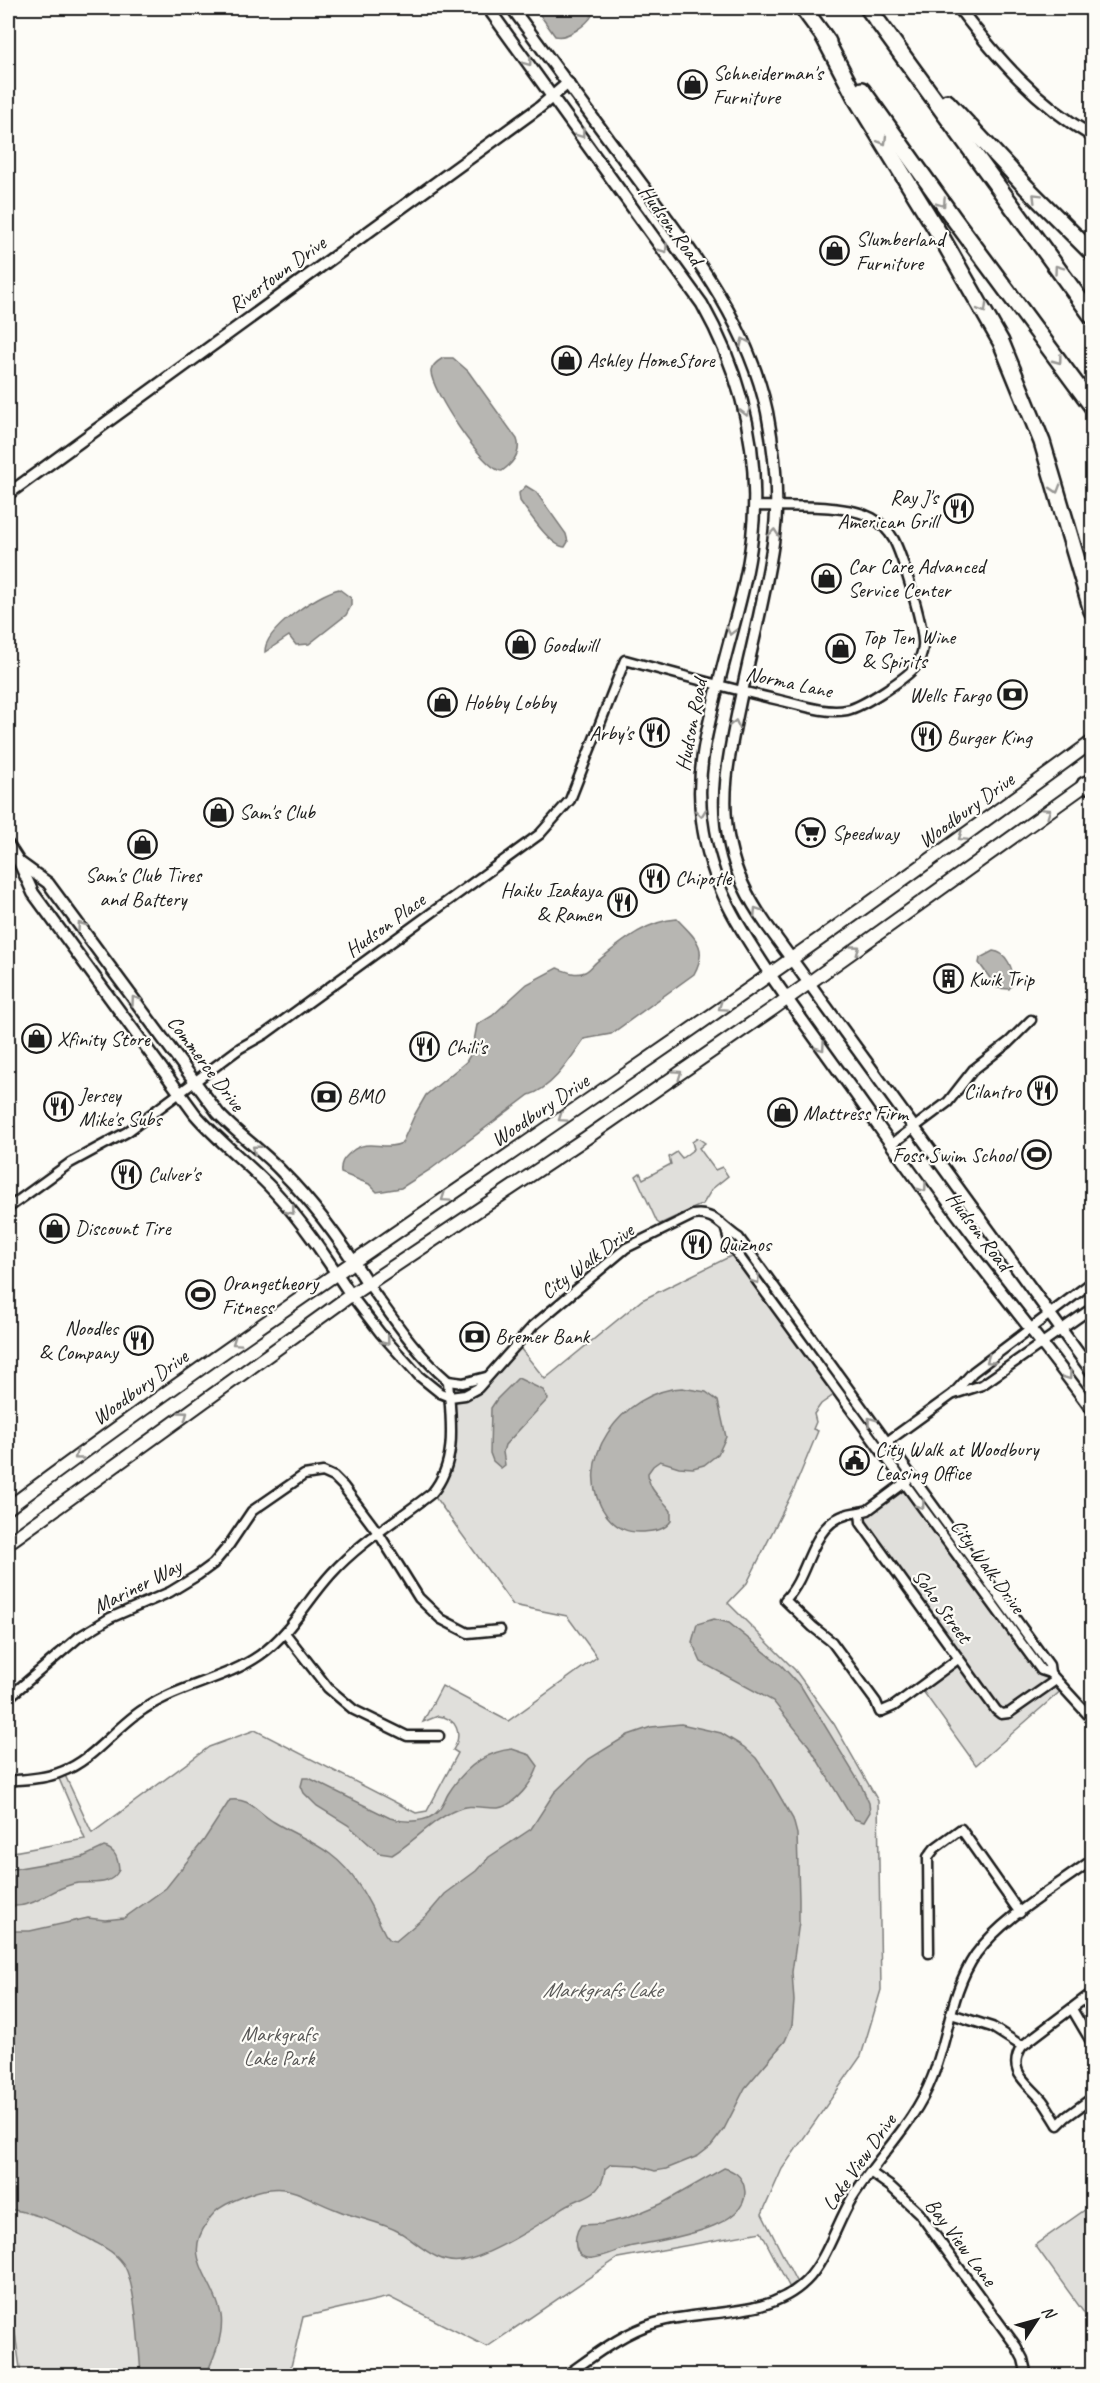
<svg xmlns="http://www.w3.org/2000/svg" width="1100" height="2383" font-family="Caveat,sans-serif">
<style>
.green{fill:#e0dfdb;stroke:#7e7e7c;stroke-width:1.5}
.water{fill:#b7b6b2;stroke:#797876;stroke-width:1.5}
.lines{fill:none;stroke-linecap:round;stroke-linejoin:round}
.minor-casing{stroke:#1c1c1c;stroke-width:13}
.tertiary-casing{stroke:#1c1c1c;stroke-width:15}
.secondary-casing{stroke:#1c1c1c;stroke-width:16}
.motorway-casing{stroke:#1c1c1c;stroke-width:20}
.minor{stroke:#fdfcf7;stroke-width:8}
.tertiary{stroke:#fdfcf7;stroke-width:10}
.secondary{stroke:#fdfcf7;stroke-width:12}
.motorway{stroke:#fdfcf7;stroke-width:15}
.oneway{stroke:#989794}
.labels{text-anchor:middle;dominant-baseline:central;stroke-width:4.5;stroke-linejoin:round;paint-order:stroke}
.poi-label{font-size:21px;fill:#1c1c1c;stroke:#fdfcf7;text-anchor:start}
.street-label{font-size:21px;fill:#1c1c1c;stroke:#fdfcf7}
.park-label{font-size:21px;fill:#575655;stroke:#fdfcf7}
.water-label{font-size:22px;font-style:italic;fill:#5a5a58;stroke:#fdfcf7}
</style>
<rect width="100%" height="100%" fill="#fdfcf7"/>
<filter id="ink" filterUnits="userSpaceOnUse"><feTurbulence type="fractalNoise" baseFrequency=".0167" numOctaves="2"/><feDisplacementMap in="SourceGraphic" scale="12" xChannelSelector="R" yChannelSelector="G"/><feConvolveMatrix kernelMatrix="1 2 1 2 8 2 1 2 1" color-interpolation-filters="sRGB"/></filter>
<g filter="url(#ink)">
<g class="green">
<polygon points="698,1138 705,1143 699,1148 715,1170 722,1167 728,1176 712,1189 703,1204 660,1224 657,1222 636,1176 640,1173 643,1179 671,1164 669,1157 677,1152 682,1158 694,1149 692,1142"/>
<path d="M737 1253 838 1392 821 1404 814 1414 816 1422 813 1429 818 1431 794 1489 747 1583 728 1603 795 1670 834 1724 878 1801 881 1990 861 2056 782 2169 762 2214 799 2287 792 2292 761 2232 618 2258 487 2347 389 2297 303 2317 289 2375H21L14 2326 8 2314V1853L85 1839 57 1774 63 1771 92 1833 209 1747 255 1730 416 1813 427 1811 458 1753 453 1750C463 1734 457 1718 438 1716L423 1722 442 1686 508 1721 597 1657 567 1616 513 1605 432 1493 445 1473 450 1397 475 1390 516 1343 545 1379 642 1300Z"/>
<polygon points="905,1483 1041,1670 1064,1688 976,1765 920,1687 958,1659 862,1527 863,1512"/>
<polygon points="1092,2205 1092,2324 1035,2245"/>
</g>
<g class="water">
<path d="M532 8H590L593 14C587 25 567 39 555 36L538 12Z"/>
<path d="M443 358H453L468 371 517 439C522 453 513 463 502 471 484 471 430 389 431 371 432 365 438 361 443 358Z"/>
<path d="M526 486 536 492 566 534 568 542 565 547C551 547 528 512 520 501L519 493Z"/>
<path d="M339 589 351 598V606L346 615 309 644 296 645 289 636 265 652C264 629 318 594 339 589Z"/>
<path d="M677 919C695 938 709 947 694 974L611 1034 584 1039C570 1059 553 1088 529 1095L431 1169 401 1188 377 1192 369 1184 341 1173C340 1163 343 1159 351 1152 369 1137 383 1152 402 1143L415 1114 426 1095 466 1062 472 1052 477 1025 492 1016 527 984 557 968C565 971 576 976 585 972 590 970 594 963 599 960 623 941 646 921 677 919Z"/>
<path d="M993 951C1007 952 1013 969 1014 982L1009 989 997 988 979 963 980 958Z"/>
<polygon points="518,1378 543,1390 548,1399 505,1445 503,1452 505,1465 501,1468 493,1461 490,1453 491,1408 497,1399"/>
<path d="M682 1388 706 1392 718 1401 726 1437 718 1454 704 1465 693 1468 679 1467 660 1461 653 1466 648 1473C648 1491 662 1498 671 1511V1521C664 1531 654 1531 643 1532 627 1533 617 1528 607 1516 567 1463 624 1390 682 1388Z"/>
<polygon points="714,1619 729,1623 782,1666 802,1688 861,1785 869,1803 870,1812 864,1822 854,1819 849,1813 809,1746 773,1701 701,1662 692,1642 697,1624"/>
<path d="M681 1724 721 1733 744 1747 756 1758 767 1774 793 1819 797 1834 799 1899V1922L792 1972 794 2001 792 2025 785 2041 745 2088 724 2129 711 2146 698 2156 666 2169 655 2171 635 2165 611 2164 605 2169C602 2199 580 2195 561 2209 540 2225 486 2258 461 2261 438 2265 419 2244 401 2233 380 2221 358 2219 337 2210 299 2196 289 2179 247 2195 237 2199 223 2204 215 2212 212 2215 209 2219 207 2223 181 2259 215 2279 221 2315 224 2335 214 2357 206 2375H141C139 2350 136 2287 125 2267 118 2254 105 2248 93 2241 63 2225 42 2214 8 2209V1931H30L88 1918 105 1920 124 1918 166 1888 204 1840 230 1800C250 1797 258 1813 274 1822 292 1833 313 1841 330 1854 357 1874 370 1904 385 1934L390 1940 396 1941 428 1914 445 1894 476 1871 489 1857 531 1829 554 1793 589 1759 628 1735 651 1727Z"/>
<path d="M512 1749 530 1755 538 1766C534 1781 514 1806 498 1808 483 1809 471 1803 456 1810 432 1820 414 1842 392 1855L379 1853 348 1825 317 1806 304 1793 301 1786 303 1778H309L390 1818C405 1823 429 1823 439 1810 443 1806 445 1799 448 1794 463 1770 483 1752 512 1749Z"/>
<path d="M104 1847C116 1850 118 1859 119 1870 109 1889 89 1880 73 1884 46 1891 37 1908 8 1906V1870L83 1857Z"/>
<path d="M724 2168C734 2171 741 2175 744 2186 756 2230 657 2240 629 2247 617 2250 605 2257 593 2258 574 2261 571 2238 581 2225L601 2224 627 2218 661 2204Z"/>
</g>
<g class="lines">
<defs>
<g id="minor">
<polyline points="892,1144 948,1102 973,1070 1009,1042 1031,1020"/>
<path d="M8 1208 70 1163 127 1132 240 1048 265 1034 540 834 570 800 625 660C676 674 727 688 779 700 801 705 825 714 847 710 862 707 911 676 918 663 921 657 924 647 923 641 922 621 903 558 894 540 889 531 881 523 872 518 846 503 786 507 755 506"/>
<polyline points="726,1230 730,1244 1041,1670 1050,1673 1092,1719"/>
<path d="M351 1295 381 1334 419 1376 440 1393 450 1397 465 1395 478 1388 533 1326 626 1248 693 1215C714 1211 723 1228 739 1238L1049 1665 1050 1673"/>
<polyline points="448,1381 463,1383 486,1377"/>
<polyline points="954,1394 982,1385 1092,1308"/>
<polyline points="884,1444 953,1394 973,1372 1092,1282"/>
<polyline points="907,1481 868,1510 860,1512 861,1523 996,1710 1001,1714 1009,1713 1056,1680"/>
<path d="M860 1512C808 1516 814 1570 785 1600L813 1627 832 1642 876 1702 880 1712 894 1706 958 1659"/>
<polyline points="285,1633 328,1688 354,1710 407,1736 439,1736"/>
<polyline points="8,1698 79,1637 110,1618 170,1592 198,1575 213,1564 229,1545 252,1511 304,1475 323,1472 334,1477 343,1486 379,1534 419,1598 441,1619 468,1633 500,1630"/>
<path d="M8 1781C25 1779 45 1779 61 1772 94 1760 115 1727 144 1709 180 1685 226 1679 260 1655 291 1633 307 1600 332 1573 360 1542 399 1519 432 1493 458 1462 451 1420 448 1381 416 1354 393 1318 368 1284"/>
<polyline points="929,1953 928,1857 935,1848 961,1829 1020,1913"/>
<path d="M1092 1993 1022 2046C1006 2072 1027 2082 1042 2100 1048 2108 1053 2117 1058 2125L1066 2117 1092 2098"/>
<polyline points="1072,2009 1092,2043"/>
<polyline points="951,2014 992,2027 1022,2046"/>
<polyline points="870,2172 891,2187 919,2213 1016,2346 1023,2359 1027,2376"/>
<path d="M565 2376C594 2356 622 2333 655 2323 704 2308 767 2320 806 2281 826 2261 837 2223 852 2198 878 2156 914 2124 932 2078 949 2037 950 1992 976 1954 1002 1918 1056 1887 1092 1860"/>
</g>
<g id="tertiary">
<path d="M488 8 702 304C743 377 761 455 752 538 747 585 731 632 720 678 708 726 695 771 702 820 710 885 740 930 776 983 800 1017 824 1051 849 1085 884 1134 919 1184 955 1232 1000 1292 1048 1349 1092 1410"/>
<path d="M512 8C553 63 594 119 635 175 689 248 748 321 767 412 775 454 780 500 773 543 765 598 750 652 739 706 729 754 719 798 730 846 736 875 749 900 766 924L1092 1372"/>
<path d="M959 8C997 58 1037 104 1092 136"/>
<polyline points="8,494 540,107 568,83"/>
<path d="M8 845 19 862 33 893 195 1114C219 1142 249 1164 274 1191 303 1222 327 1259 351 1295"/>
<path d="M19 862 48 883 218 1113C238 1135 263 1151 283 1173 316 1206 343 1244 368 1284"/>
</g>
<g id="secondary">
<path d="M8 1508C209 1358 418 1218 625 1075 783 967 938 855 1092 742"/>
<polyline points="8,1543 351,1295 586,1138 774,1008 1092,780"/>
</g>
<g id="motorway">
<polyline points="803,8 828,42"/>
<polyline points="868,8 1092,316"/>
<polyline points="823,35 857,100 943,240 1001,342 1042,442 1092,611"/>
<polyline points="862,90 954,219 1092,406"/>
<polyline points="947,102 1027,188 1092,253"/>
<polyline points="1085,785 1092,782"/>
</g>
</defs>
<use href="#minor" class="minor-casing"/>
<use href="#tertiary" class="tertiary-casing"/>
<use href="#secondary" class="secondary-casing"/>
<use href="#motorway" class="motorway-casing"/>
<use href="#minor" class="minor"/>
<use href="#tertiary" class="tertiary"/>
<use href="#secondary" class="secondary"/>
<use href="#motorway" class="motorway"/>
</g>
<defs><path id="oneway-chevron" d="M-2-3.5L2.5 0L-2 3.5" fill="none" stroke-width="1.6" stroke-linecap="round" stroke-linejoin="round" transform="scale(1.5)"/></defs>
<g class="oneway">
<use href="#oneway-chevron" transform="translate(528 62) rotate(54)"/>
<use href="#oneway-chevron" transform="translate(581 134) rotate(54)"/>
<use href="#oneway-chevron" transform="translate(883 141) rotate(59)"/>
<use href="#oneway-chevron" transform="translate(1036 197) rotate(-135)"/>
<use href="#oneway-chevron" transform="translate(942 203) rotate(55)"/>
<use href="#oneway-chevron" transform="translate(664 249) rotate(55)"/>
<use href="#oneway-chevron" transform="translate(1058 269) rotate(-126)"/>
<use href="#oneway-chevron" transform="translate(983 309) rotate(60)"/>
<use href="#oneway-chevron" transform="translate(744 342) rotate(-114)"/>
<use href="#oneway-chevron" transform="translate(1058 360) rotate(53)"/>
<use href="#oneway-chevron" transform="translate(746 412) rotate(76)"/>
<use href="#oneway-chevron" transform="translate(1056 489) rotate(73)"/>
<use href="#oneway-chevron" transform="translate(774 533) rotate(-85)"/>
<use href="#oneway-chevron" transform="translate(731 631) rotate(104)"/>
<use href="#oneway-chevron" transform="translate(735 724) rotate(-78)"/>
<use href="#oneway-chevron" transform="translate(1047 812) rotate(-35)"/>
<use href="#oneway-chevron" transform="translate(701 813) rotate(84)"/>
<use href="#oneway-chevron" transform="translate(962 837) rotate(145)"/>
<use href="#oneway-chevron" transform="translate(757 911) rotate(-123)"/>
<use href="#oneway-chevron" transform="translate(81 926) rotate(-126)"/>
<use href="#oneway-chevron" transform="translate(856 949) rotate(-36)"/>
<use href="#oneway-chevron" transform="translate(135 1000) rotate(-126)"/>
<use href="#oneway-chevron" transform="translate(722 1007) rotate(145)"/>
<use href="#oneway-chevron" transform="translate(821 1047) rotate(55)"/>
<use href="#oneway-chevron" transform="translate(678 1074) rotate(-35)"/>
<use href="#oneway-chevron" transform="translate(562 1118) rotate(146)"/>
<use href="#oneway-chevron" transform="translate(256 1149) rotate(-142)"/>
<use href="#oneway-chevron" transform="translate(923 1188) rotate(54)"/>
<use href="#oneway-chevron" transform="translate(445 1198) rotate(146)"/>
<use href="#oneway-chevron" transform="translate(291 1211) rotate(51)"/>
<use href="#oneway-chevron" transform="translate(756 1280) rotate(54)"/>
<use href="#oneway-chevron" transform="translate(386 1341) rotate(50)"/>
<use href="#oneway-chevron" transform="translate(236 1342) rotate(145)"/>
<use href="#oneway-chevron" transform="translate(990 1360) rotate(144)"/>
<use href="#oneway-chevron" transform="translate(1068 1376) rotate(54)"/>
<use href="#oneway-chevron" transform="translate(184 1415) rotate(-36)"/>
<use href="#oneway-chevron" transform="translate(871 1421) rotate(-126)"/>
<use href="#oneway-chevron" transform="translate(78 1456) rotate(144)"/>
<use href="#oneway-chevron" transform="translate(921 1505) rotate(54)"/>
</g>
</g>
<defs>
<symbol id="shop-ring" viewBox="-11 -11 22 22"><circle r="9.5" fill="#fdfcf7" stroke="#1c1c1c" stroke-width="1.5"/><path d="M-5-2.5h2.3a2.7 3.5 0 0 1 5.4 0H5L5.5 6h-11ZM-1.5-2.5h3a1.5 2.3 0 0 0-3 0Z" fill="#1c1c1c"/></symbol>
<symbol id="restaurant-ring" viewBox="-11 -11 22 22"><circle r="9.5" fill="#fdfcf7" stroke="#1c1c1c" stroke-width="1.5"/><path d="M-5-6h1v4h1v-4h1v4h1v-4h1v5L-1.5 .5V6h-2V.5L-5-1ZM5-6V6H3V1.5H1.5Q1.5-4 5-6Z" fill="#1c1c1c"/></symbol>
<symbol id="bank-ring" viewBox="-11 -11 22 22"><circle r="9.5" fill="#fdfcf7" stroke="#1c1c1c" stroke-width="1.5"/><path d="M-6-4H6V4H-6ZM0-2.3a2.3 2.3 0 1 0 0 4.6a2.3 2.3 0 1 0 0-4.6Z" fill="#1c1c1c"/></symbol>
<symbol id="supermarket-ring" viewBox="-11 -11 22 22"><circle r="9.5" fill="#fdfcf7" stroke="#1c1c1c" stroke-width="1.5"/><path d="M-6-5.5h2.5l.6 2H6L4.5 2H-2.5L-4.4-4H-6ZM-1.5 3.2a1.3 1.3 0 1 0 .1 0ZM3 3.2a1.3 1.3 0 1 0 .1 0Z" fill="#1c1c1c"/></symbol>
<symbol id="building-ring" viewBox="-11 -11 22 22"><circle r="9.5" fill="#fdfcf7" stroke="#1c1c1c" stroke-width="1.5"/><path d="M-4-6H4V6H1V3H-1V6H-4ZM-2.5-4.3h1.7v1.8h-1.7ZM.8-4.3h1.7v1.8H.8ZM-2.5-1h1.7V.8h-1.7ZM.8-1h1.7V.8H.8Z" fill="#1c1c1c"/></symbol>
<symbol id="stadium-ring" viewBox="-11 -11 22 22"><circle r="9.5" fill="#fdfcf7" stroke="#1c1c1c" stroke-width="1.5"/><path d="M0-5a6.5 5 0 1 0 0 10a6.5 5 0 1 0 0-10ZM-3.5-1.8h7v3.6h-7Z" fill="#1c1c1c"/></symbol>
<symbol id="civic-ring" viewBox="-11 -11 22 22"><circle r="9.5" fill="#fdfcf7" stroke="#1c1c1c" stroke-width="1.5"/><path d="M-.6-6.5H3V-4.5H.6V-3L4-1V1h2V6H-6V1h2V-1L-.6-3ZM-1.2 2.5V6h2.4V2.5Z" fill="#1c1c1c"/></symbol>
</defs>
<g fill-rule="evenodd">
<use href="#shop-ring" x="676" y="68" width="33" height="33"/>
<use href="#shop-ring" x="818" y="234" width="33" height="33"/>
<use href="#shop-ring" x="550" y="344" width="33" height="33"/>
<use href="#restaurant-ring" x="942" y="492" width="33" height="33"/>
<use href="#shop-ring" x="810" y="562" width="33" height="33"/>
<use href="#shop-ring" x="504" y="628" width="33" height="33"/>
<use href="#shop-ring" x="824" y="632" width="33" height="33"/>
<use href="#bank-ring" x="996" y="678" width="33" height="33"/>
<use href="#shop-ring" x="426" y="686" width="33" height="33"/>
<use href="#restaurant-ring" x="638" y="716" width="33" height="33"/>
<use href="#restaurant-ring" x="910" y="720" width="33" height="33"/>
<use href="#shop-ring" x="202" y="796" width="33" height="33"/>
<use href="#supermarket-ring" x="794" y="816" width="33" height="33"/>
<use href="#shop-ring" x="126" y="828" width="33" height="33"/>
<use href="#restaurant-ring" x="638" y="862" width="33" height="33"/>
<use href="#restaurant-ring" x="606" y="886" width="33" height="33"/>
<use href="#building-ring" x="932" y="962" width="33" height="33"/>
<use href="#shop-ring" x="20" y="1022" width="33" height="33"/>
<use href="#restaurant-ring" x="408" y="1030" width="33" height="33"/>
<use href="#restaurant-ring" x="1026" y="1074" width="33" height="33"/>
<use href="#bank-ring" x="310" y="1080" width="33" height="33"/>
<use href="#restaurant-ring" x="42" y="1090" width="33" height="33"/>
<use href="#shop-ring" x="766" y="1096" width="33" height="33"/>
<use href="#stadium-ring" x="1020" y="1138" width="33" height="33"/>
<use href="#restaurant-ring" x="110" y="1158" width="33" height="33"/>
<use href="#shop-ring" x="38" y="1212" width="33" height="33"/>
<use href="#restaurant-ring" x="680" y="1228" width="33" height="33"/>
<use href="#stadium-ring" x="184" y="1278" width="33" height="33"/>
<use href="#bank-ring" x="458" y="1320" width="33" height="33"/>
<use href="#restaurant-ring" x="122" y="1324" width="33" height="33"/>
<use href="#civic-ring" x="838" y="1444" width="33" height="33"/>
</g>
<g class="labels">
<g class="poi-label">
<text x="713" y="73">Schneiderman's<tspan x="713" dy="24">Furniture</tspan></text>
<text x="856" y="239">Slumberland<tspan x="856" dy="24">Furniture</tspan></text>
<text x="587" y="360">Ashley HomeStore</text>
<text x="938" y="497" text-anchor="end">Ray J's<tspan x="938" dy="24">American Grill</tspan></text>
<text x="848" y="566">Car Care Advanced<tspan x="848" dy="24">Service Center</tspan></text>
<text x="862" y="637">Top Ten Wine<tspan x="862" dy="24">&amp; Spirits</tspan></text>
<text x="542" y="645">Goodwill</text>
<text x="991" y="695" text-anchor="end">Wells Fargo</text>
<text x="464" y="702">Hobby Lobby</text>
<text x="633" y="733" text-anchor="end">Arby's</text>
<text x="947" y="737">Burger King</text>
<text x="239" y="812">Sam's Club</text>
<text x="832" y="833">Speedway</text>
<text x="143" y="875" text-anchor="middle">Sam's Club Tires<tspan x="143" dy="24">and Battery</tspan></text>
<text x="675" y="878">Chipotle</text>
<text x="602" y="890" text-anchor="end">Haiku Izakaya<tspan x="602" dy="24">&amp; Ramen</tspan></text>
<text x="969" y="979">Kwik Trip</text>
<text x="57" y="1039">Xfinity Store</text>
<text x="446" y="1047">Chili's</text>
<text x="1021" y="1091" text-anchor="end">Cilantro</text>
<text x="79" y="1095">Jersey<tspan x="79" dy="24">Mike's Subs</tspan></text>
<text x="347" y="1096">BMO</text>
<text x="803" y="1113">Mattress Firm</text>
<text x="1015" y="1155" text-anchor="end">Foss Swim School</text>
<text x="148" y="1174">Culver's</text>
<text x="75" y="1228">Discount Tire</text>
<text x="718" y="1244">Quiznos</text>
<text x="222" y="1283">Orangetheory<tspan x="222" dy="24">Fitness</tspan></text>
<text x="118" y="1328" text-anchor="end">Noodles<tspan x="118" dy="24">&amp; Company</tspan></text>
<text x="495" y="1336">Bremer Bank</text>
<text x="875" y="1449">City Walk at Woodbury<tspan x="875" dy="24">Leasing Office</tspan></text>
</g>
<g class="street-label">
<text transform="translate(671 225) rotate(54)">Hudson Road</text>
<text transform="translate(277 274) rotate(-36)">Rivertown Drive</text>
<text transform="translate(789 682) rotate(12)">Norma Lane</text>
<text transform="translate(691 725) rotate(-79)">Hudson Road</text>
<text transform="translate(966 810) rotate(-36)">Woodbury Drive</text>
<text transform="translate(385 925) rotate(-36)">Hudson Place</text>
<text transform="translate(206 1063) rotate(53)">Commerce Drive</text>
<text transform="translate(540 1110) rotate(-34)">Woodbury Drive</text>
<text transform="translate(979 1231) rotate(53)">Hudson Road</text>
<text transform="translate(587 1261) rotate(-37)">City Walk Drive</text>
<text transform="translate(140 1387) rotate(-36)">Woodbury Drive</text>
<text transform="translate(988 1566) rotate(54)">City Walk Drive</text>
<text transform="translate(137 1586) rotate(-27)">Mariner Way</text>
<text transform="translate(942 1606) rotate(54)">Soho Street</text>
<text transform="translate(859 2162) rotate(-55)">Lake View Drive</text>
<text transform="translate(961 2242) rotate(53)">Bay View Lane</text>
</g>
<g class="park-label">
<text x="279" y="2034">Markgrafs<tspan x="279" dy="24">Lake Park</tspan></text>
</g>
<g class="water-label">
<text x="602" y="1990">Markgrafs Lake</text>
</g>
</g>
<rect width="1100" height="2383" fill="none" stroke="#fdfcf7" stroke-width="30"/>
<rect x="15" y="15" width="1070" height="2353" fill="none" stroke="#1c1c1c" stroke-width="2" filter="url(#ink)"/>
<g transform="translate(1037 2320) rotate(54)" stroke="#fdfcf7" stroke-width="4.5" paint-order="stroke">
<path d="M0-4.5L10 22L0 15L-10 22Z" fill="#1c1c1c"/>
<text y="-9" font-size="16" font-weight="bold" text-anchor="middle" fill="#1c1c1c">N</text>
</g>
</svg>
